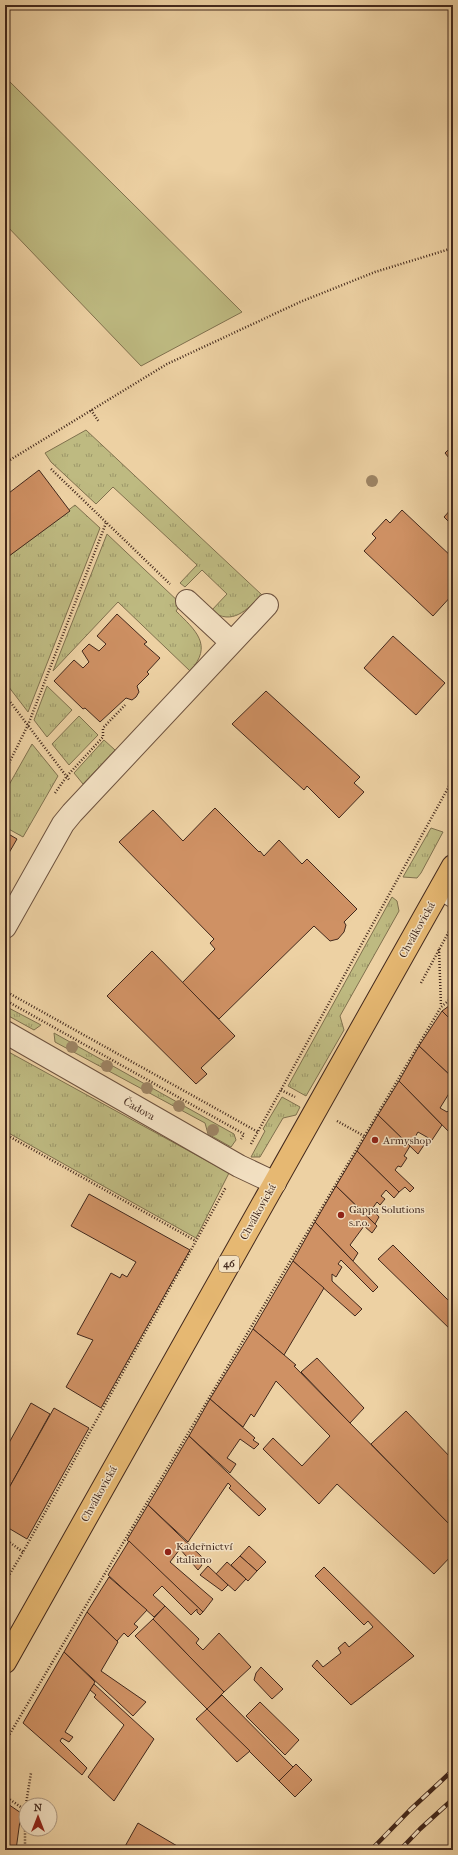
<svg xmlns="http://www.w3.org/2000/svg" width="458" height="1855" font-family="'IM FELL French Canon',serif">
<style>
.grass{fill:url(#grass-tufts);stroke:#80714e}
.garden{fill:#beba81;stroke:#80714e}
.building{fill:#cf9164;stroke:#42281c}
.lines{fill:none;stroke-linecap:round;stroke-linejoin:round}
.minor-casing{stroke:#6d523e;stroke-width:24}
.major-casing{stroke:#42281c;stroke-width:24}
.path{stroke:#42281c;stroke-width:2.5;stroke-dasharray:1 2;stroke-linecap:butt}
.minor{stroke:#f3e1c3;stroke-width:22}
.major{stroke:#e6b872;stroke-width:22}
.rail-casing{stroke:#42281c;stroke-width:4.5}
.rail{stroke:#f3e1c3;stroke-width:3;stroke-dasharray:9;stroke-linecap:butt}
.tree{fill:#9d8464}
.poi-dot{fill:#8f2418;stroke:#f3e1c3;stroke-width:1.5}
.labels{text-anchor:middle;dominant-baseline:central;stroke-width:3;stroke-linejoin:round;paint-order:stroke}
.shield{fill:#f3e1c3;stroke:#77604e;stroke-width:1}
.shield-label{font-size:10px;font-weight:bold;fill:#42281c}
.street-label{font-size:11px;fill:#42281c;stroke:#f3e1c3}
.poi-label{font-size:11px;fill:#42281c;stroke:#f3e1c3;text-anchor:start}
</style>
<defs>
<pattern id="grass-tufts" width="24" height="20" patternUnits="userSpaceOnUse"><rect width="24" height="20" fill="#beba81"/><path d="M3 7l-1-3M5 7V3M7 7l1-3M15 17l-1-3M17 17v-4M19 17l1-3" fill="none" stroke="#9c9769"/></pattern>
</defs>
<rect width="100%" height="100%" fill="#edd1a3"/>
<filter id="stains"><feTurbulence type="fractalNoise" baseFrequency=".005" numOctaves="4"/><feColorMatrix values="0 0 0 0 .2 0 0 0 0 .09 0 0 0 0 .02 0 0 0 .5 -.17"/></filter>
<radialGradient id="worn" r=".72"><stop offset=".6" stop-color="#630" stop-opacity="0"/><stop offset="1" stop-color="#630" stop-opacity=".3"/></radialGradient>
<g class="grass">
<path d="M86 430 262 595C246 610 233 626 211 611L227 594 202 570 185 587 180 583 197 565 113 487 96 504 51 462 45 453Z"/>
<polygon points="75,505 100,528 28,712 5,682 5,559"/>
<path d="M107 534 181 604 176 611C195 630 214 645 190 671L118 602 53 671Z"/>
<polygon points="47,686 72,710 47,737 34,720"/>
<polygon points="79,716 98,735 69,765 52,744"/>
<polygon points="104,740 115,750 83,784 74,773"/>
<polygon points="32,744 58,776 23,837 5,827 5,792"/>
<polygon points="431,828 443,832 421,873 417,878 403,877"/>
<polygon points="392,897 397,901 399,911 340,1016 344,1030 306,1096 288,1086"/>
<polygon points="5,1006 41,1025 34,1030 5,1014"/>
<polygon points="54,1033 234,1134 236,1140 231,1147 208,1134 205,1123 55,1042"/>
<polygon points="5,1050 229,1173 196,1238 5,1131"/>
<polygon points="282,1097 300,1107 296,1115 283,1118 260,1157 251,1157 265,1131 263,1129"/>
</g>
<polygon class="garden" points="5,77 242,312 141,366 5,224"/>
<g class="building">
<polygon points="453,445 453,463 445,453"/>
<polygon points="39,470 70,511 5,559 5,496"/>
<polygon points="453,507 453,526 444,517"/>
<polygon points="402,510 453,558 453,594 433,616 364,551 376,538 372,534 386,519 390,523"/>
<polygon points="117,614 147,642 144,644 160,658 147,672 149,674 137,686 139,692 136,697 132,700 126,698 100,722 85,708 83,709 54,681 74,660 83,668 89,662 82,651 89,644 99,651 106,644 97,636"/>
<polygon points="393,636 445,683 416,715 364,668"/>
<polygon points="266,691 360,777 354,783 364,792 339,818 307,786 304,790 232,724"/>
<polygon points="215,808 259,852 260,851 264,856 279,840 302,864 307,859 357,909 344,922 346,925 344,932 338,939 330,941 314,926 219,1019 182,983 215,949 210,943 214,939 119,842 153,810 183,841"/>
<polygon points="5,832 17,839 6,858 5,858"/>
<polygon points="152,951 235,1036 201,1068 207,1074 196,1084 107,996"/>
<polygon points="453,1003 453,1022 442,1011"/>
<polygon points="442,1011 453,1022 453,1078 419,1046"/>
<polygon points="419,1046 453,1078 453,1087 440,1108 447,1112 449,1110 453,1114 453,1136 399,1081"/>
<polygon points="399,1081 442,1125 432,1140 418,1132 415,1137 424,1145 418,1154 378,1115"/>
<polygon points="378,1115 410,1146 404,1156 407,1158 401,1167 398,1166 395,1170 414,1188 410,1192 405,1187 399,1192 357,1151"/>
<polygon points="357,1151 399,1192 394,1198 386,1190 381,1196 385,1199 380,1205 377,1202 372,1209 379,1217 375,1224 336,1186"/>
<polygon points="336,1186 377,1226 372,1233 364,1226 350,1245 358,1253 353,1261 315,1222"/>
<polygon points="89,1194 190,1250 101,1408 66,1387 93,1340 77,1334 111,1273 120,1278 122,1274 127,1277 136,1262 71,1226"/>
<polygon points="315,1222 378,1287 373,1292 341,1260 338,1264 342,1267 336,1277 332,1274 332,1281 362,1309 355,1316 293,1261"/>
<polygon points="393,1245 453,1305 453,1332 378,1259"/>
<polygon points="293,1261 324,1288 284,1355 253,1329"/>
<polygon points="253,1329 296,1365 294,1366 453,1528 453,1554 434,1574 337,1484 319,1504 263,1449 273,1438 302,1466 330,1436 276,1381 254,1417 251,1414 243,1427 210,1399"/>
<polygon points="317,1358 364,1408 350,1423 301,1372"/>
<polygon points="210,1399 255,1438 253,1440 259,1444 254,1449 240,1439 227,1458 236,1464 230,1473 189,1436"/>
<polygon points="31,1403 50,1414 5,1495 5,1450"/>
<polygon points="54,1408 89,1428 27,1539 5,1526 5,1495"/>
<polygon points="406,1411 453,1460 453,1528 371,1444"/>
<polygon points="189,1436 266,1509 259,1516 229,1488 231,1486 228,1483 188,1542 148,1505"/>
<polygon points="148,1505 202,1557 198,1560 202,1565 198,1570 180,1549 170,1562 213,1599 203,1612 127,1540"/>
<polygon points="129,1541 203,1612 200,1615 197,1612 197,1609 191,1615 162,1586 153,1595 165,1606 154,1617 108,1575"/>
<polygon points="249,1546 266,1562 257,1571 240,1556"/>
<polygon points="240,1556 257,1571 248,1581 231,1565"/>
<polygon points="227,1562 246,1579 235,1591 216,1574"/>
<polygon points="208,1566 228,1585 222,1591 200,1575"/>
<polygon points="324,1567 414,1656 351,1705 312,1666 317,1660 323,1667 341,1653 338,1648 345,1642 349,1647 373,1627 368,1621 364,1625 315,1576"/>
<polygon points="109,1577 147,1610 134,1624 138,1627 128,1637 124,1633 117,1641 87,1612"/>
<polygon points="165,1606 199,1639 196,1643 203,1650 219,1633 251,1667 224,1692 153,1619"/>
<polygon points="87,1612 118,1642 101,1671 146,1702 133,1716 64,1652"/>
<polygon points="153,1619 224,1692 207,1709 135,1636"/>
<polygon points="64,1652 95,1682 65,1732 73,1737 69,1742 62,1738 60,1741 87,1768 82,1775 23,1723"/>
<polygon points="261,1667 283,1689 272,1699 254,1680 256,1673"/>
<polygon points="94,1684 154,1739 114,1801 88,1777 124,1725 94,1697 96,1695 90,1690"/>
<polygon points="222,1695 293,1767 279,1781 207,1709"/>
<polygon points="260,1702 299,1740 285,1755 246,1716"/>
<polygon points="207,1709 250,1751 237,1762 196,1719"/>
<polygon points="296,1764 312,1780 295,1797 279,1781"/>
<polygon points="5,1802 21,1813 16,1850 5,1850"/>
<polygon points="138,1823 184,1850 123,1850"/>
</g>
<g class="lines">
<defs>
<g id="minor">
<polyline points="187,601 231,642"/>
<polyline points="441,888 453,896"/>
<polyline points="5,927 63,824 72,813 267,605"/>
<polyline points="5,1032 239,1166 275,1183"/>
</g>
<polyline id="major" points="5,1662 453,866"/>
</defs>
<use href="#minor" class="minor-casing"/>
<use href="#major" class="major-casing"/>
<g class="path">
<polyline points="91,410 99,422"/>
<polyline points="5,463 167,364 300,302 375,272 453,248"/>
<polyline points="51,469 170,584"/>
<polyline points="5,695 70,781"/>
<polyline points="5,771 28,725 106,523"/>
<polyline points="55,793 67,776 103,737 103,728 125,705"/>
<polyline points="439,949 441,1006"/>
<polyline points="421,983 453,924"/>
<polyline points="5,991 258,1132"/>
<polyline points="5,1000 244,1134 241,1139"/>
<polyline points="281,1090 295,1097"/>
<polyline points="337,1121 364,1136"/>
<polyline points="5,1134 196,1241"/>
<polyline points="251,1144 453,779"/>
<polyline points="5,1539 23,1552"/>
<polyline points="5,1582 23,1552 226,1187"/>
<polyline points="5,1742 441,1007 453,997"/>
<polyline points="5,1796 25,1810 25,1850"/>
<polyline points="25,1810 31,1773"/>
</g>
<use href="#minor" class="minor"/>
<use href="#major" class="major"/>
<defs>
<g id="rail">
<polyline points="371,1850 410,1810 453,1770"/>
<polyline points="400,1850 420,1829 453,1799"/>
</g>
</defs>
<use href="#rail" class="rail-casing"/>
<use href="#rail" class="rail"/>
</g>
<g class="tree">
<circle cx="372" cy="481" r="6"/>
<circle cx="72" cy="1047" r="6"/>
<circle cx="107" cy="1066" r="6"/>
<circle cx="147" cy="1088" r="6"/>
<circle cx="179" cy="1106" r="6"/>
<circle cx="213" cy="1130" r="6"/>
</g>
<g class="poi-dot">
<circle cx="375" cy="1140" r="4"/>
<circle cx="341" cy="1215" r="4"/>
<circle cx="168" cy="1552" r="4"/>
</g>
<g class="labels">
<rect class="shield" x="219" y="1256" width="20" height="16" rx="3"/>
<g class="shield-label">
<text x="229" y="1264">46</text>
</g>
<g class="street-label">
<text transform="translate(417 930) rotate(-61)">Chválkovická</text>
<text transform="translate(139 1109) rotate(30)">Čadova</text>
<text transform="translate(258 1212) rotate(-61)">Chválkovická</text>
<text transform="translate(99 1494) rotate(-61)">Chválkovická</text>
</g>
<g class="poi-label">
<text x="383" y="1140">Armyshop</text>
<text x="349" y="1209">Gappa Solutions<tspan x="349" dy="13">s.r.o.</tspan></text>
<text x="176" y="1546">Kadeřnictví<tspan x="176" dy="13">italiano</tspan></text>
</g>
</g>
<rect width="458" height="1855" fill="none" stroke="#edd1a3" stroke-width="20"/>
<rect x="6" y="6" width="446" height="1843" fill="none" stroke="#42281c" stroke-width="2"/>
<rect x="10" y="10" width="438" height="1835" fill="none" stroke="#42281c"/>
<g transform="translate(38 1817)"><circle r="19" fill="#f3e1c3" stroke="#ac9780"/>
<path d="M0-3L7 15L0 10L-7 15Z" fill="#8f2418"/>
<text y="-6" font-size="11" font-weight="bold" text-anchor="middle" fill="#42281c">N</text>
</g>
<rect width="100%" height="100%" filter="url(#stains)"/>
<rect width="100%" height="100%" fill="url(#worn)"/>
</svg>
